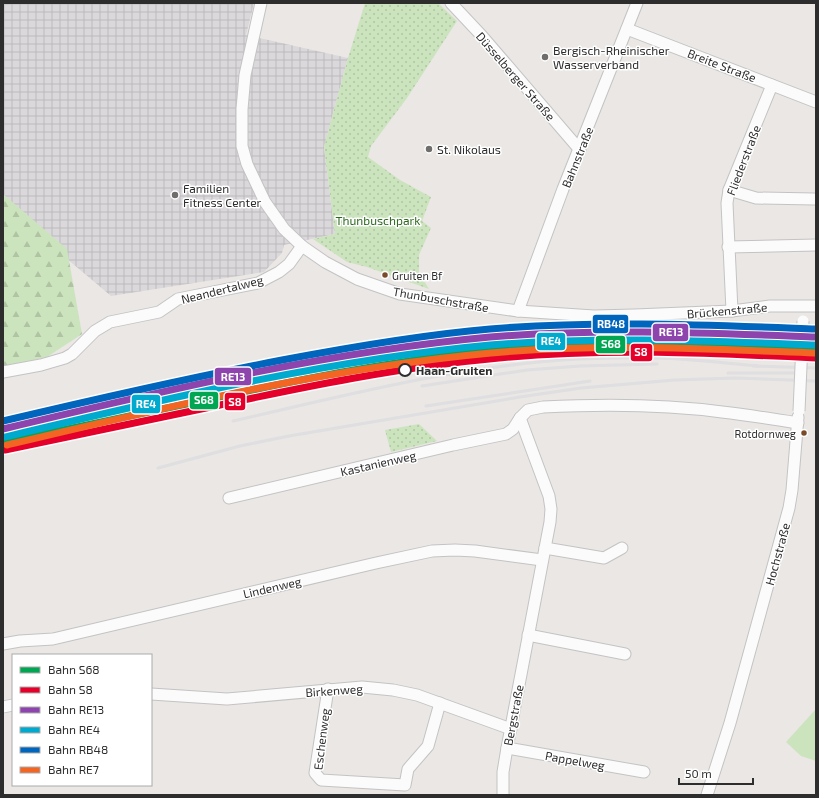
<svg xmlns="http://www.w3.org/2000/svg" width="819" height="798" font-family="'Exo 2',sans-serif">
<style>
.industrial{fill:url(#industrial-grid)}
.grass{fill:#cce4be}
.forest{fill:url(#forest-firs)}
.park{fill:url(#park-dots)}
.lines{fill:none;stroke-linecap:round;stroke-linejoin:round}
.street-casing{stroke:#c4c3c4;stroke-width:13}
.street{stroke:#fcfbfb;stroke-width:11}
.rail{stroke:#dfdee0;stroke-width:3}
.street-bridge-casing{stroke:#c4c3c4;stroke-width:13;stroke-linecap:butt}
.street-bridge{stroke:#fcfbfb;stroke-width:11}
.rail-1-casing{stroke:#fff;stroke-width:10}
.rail-2-casing{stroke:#fff;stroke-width:10}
.rail-3-casing{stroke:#fff;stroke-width:10}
.rail-4-casing{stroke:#fff;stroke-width:10}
.rail-5-casing{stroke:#fff;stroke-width:10}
.rail-6-casing{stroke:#fff;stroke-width:10}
.rail-1{stroke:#00a651;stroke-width:7}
.rail-2{stroke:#e4002b;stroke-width:7}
.rail-3{stroke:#8e44ad;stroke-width:7}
.rail-4{stroke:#00a9ce;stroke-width:7}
.rail-5{stroke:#0065bd;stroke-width:7}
.rail-6{stroke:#f26522;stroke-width:7}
.poi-dot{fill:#6f6e6d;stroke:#fff;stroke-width:1.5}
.bus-dot{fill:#7a4b2a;stroke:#fff;stroke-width:1.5}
.stop-dot{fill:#fff;stroke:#2d2d2d;stroke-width:2}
.labels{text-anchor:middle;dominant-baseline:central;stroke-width:3;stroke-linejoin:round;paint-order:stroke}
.bus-label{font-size:11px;fill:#2d2d2d;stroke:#fff;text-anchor:start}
.poi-label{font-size:12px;fill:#2d2d2d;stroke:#fff;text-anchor:start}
.street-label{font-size:12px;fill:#2d2d2d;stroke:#fff}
.park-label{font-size:12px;fill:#2b6a1d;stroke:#fff}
.stop-label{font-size:12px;font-weight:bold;fill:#2d2d2d;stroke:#fff;text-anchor:start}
.line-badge{stroke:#fff;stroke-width:1.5}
.badge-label{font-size:11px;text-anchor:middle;font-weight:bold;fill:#fff}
</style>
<defs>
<pattern id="industrial-grid" width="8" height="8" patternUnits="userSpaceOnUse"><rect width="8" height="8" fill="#dbd8db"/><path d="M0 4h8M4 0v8" fill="none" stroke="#bcbabc"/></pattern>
<pattern id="forest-firs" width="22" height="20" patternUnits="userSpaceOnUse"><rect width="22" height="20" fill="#cce4be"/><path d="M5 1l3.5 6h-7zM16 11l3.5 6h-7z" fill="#b0c4a4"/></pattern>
<pattern id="park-dots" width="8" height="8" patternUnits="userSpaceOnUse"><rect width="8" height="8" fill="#cce4be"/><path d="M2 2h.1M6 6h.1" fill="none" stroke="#b0c4a4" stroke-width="1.8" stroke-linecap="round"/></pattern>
</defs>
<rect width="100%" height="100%" fill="#eae7e4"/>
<polygon class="industrial" points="3,3 254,3 246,35 348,58 324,147 335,234 284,245 282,253 264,272 111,296 3,205"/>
<polygon class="grass" points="816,709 816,761 801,756 786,742"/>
<polygon class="forest" points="3,194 67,249 82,334 47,357 3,367"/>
<g class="park">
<polygon points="365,3 438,3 457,21 407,98 371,146 368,157 400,180 431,197 422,221 431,228 419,255 419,273 429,289 367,267 347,262 313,239 335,234 324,147 348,58"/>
<polygon points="419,424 437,441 391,452 385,430"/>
</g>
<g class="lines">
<defs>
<g id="street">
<polyline points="261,3 245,75 242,109 242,146 247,164 265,202 284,229 302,246 325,262 357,279 400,294 518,311 594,316 635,315 732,311 770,306 816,306"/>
<polyline points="451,3 482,36 580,150"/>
<polyline points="627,29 816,102"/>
<polyline points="729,190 756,198 814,199"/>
<polyline points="728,247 816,245"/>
<polyline points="518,311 563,189 637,3"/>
<polyline points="732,311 727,203 729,190 772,85"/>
<polyline points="3,372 41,365 65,358 72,354 95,331 110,322 159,312 178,299 258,283 279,272 289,264 302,246"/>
<path d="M229 498 453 445 506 434 513 429 520 418 528 410 543 407C602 404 663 404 722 412 748 415 773 419 798 423"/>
<polyline points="545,548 604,558 622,548"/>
<polyline points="528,635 625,654"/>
<polyline points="3,644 20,641 53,639 376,563 432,551 455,550 475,551 542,560"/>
<polyline points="328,689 315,773 321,780 405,785 408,769 428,746 440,703"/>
<polyline points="151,694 227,699 362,687 393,690 417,695 511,729"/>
<polyline points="3,707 13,705"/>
<polyline points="507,748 644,772"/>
<polyline points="503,795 503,772 507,748 550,522 551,509 549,496 520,418"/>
<polyline points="707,795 730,723 789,508 792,490 798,417"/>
</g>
</defs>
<use href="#street" class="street-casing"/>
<use href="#street" class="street"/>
<g class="rail">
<polyline points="753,366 816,368"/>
<polyline points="728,373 796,373"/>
<polyline points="422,386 527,370 580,366 657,364"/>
<polyline points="426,406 590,381"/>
<path d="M233 421C347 395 462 365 579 359 605 358 632 357 658 358 691 359 724 363 758 366"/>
<polyline points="158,468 240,446 289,436 520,397 581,388 675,380 735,378 816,381"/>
</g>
<defs>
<polyline id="street-bridge" points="799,411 803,321"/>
</defs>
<use href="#street-bridge" class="street-bridge-casing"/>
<use href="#street-bridge" class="street-bridge"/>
<defs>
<path id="rail-1" d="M3 442C71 429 138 414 205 400 302 379 400 359 498 350 604 340 710 345 816 350"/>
<path id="rail-2" d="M5 450C72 436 139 422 206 408 303 387 400 367 499 358 604 348 710 353 816 358"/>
<path id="rail-3" d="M3 429C162 391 326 352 490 337 598 328 707 333 816 337"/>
<path id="rail-4" d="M5 437C164 399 327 360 490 345 599 336 707 341 816 345"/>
<path id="rail-5" d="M3 421C96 399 188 378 282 360 351 347 420 335 490 329 598 320 707 325 816 329"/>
<path id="rail-6" d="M7 445C166 407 328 368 491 353 599 343 707 349 815 353"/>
</defs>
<use href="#rail-1" class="rail-1-casing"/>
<use href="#rail-2" class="rail-2-casing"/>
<use href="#rail-3" class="rail-3-casing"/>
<use href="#rail-4" class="rail-4-casing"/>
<use href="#rail-5" class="rail-5-casing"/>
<use href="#rail-6" class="rail-6-casing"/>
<use href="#rail-1" class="rail-1"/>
<use href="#rail-2" class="rail-2"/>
<use href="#rail-3" class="rail-3"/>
<use href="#rail-4" class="rail-4"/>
<use href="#rail-5" class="rail-5"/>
<use href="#rail-6" class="rail-6"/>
</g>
<g class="poi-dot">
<circle cx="545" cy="57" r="4"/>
<circle cx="429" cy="149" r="4"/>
<circle cx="175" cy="195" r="4"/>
</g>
<g class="bus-dot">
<circle cx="385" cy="275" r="3.5"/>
<circle cx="804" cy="433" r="3.5"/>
</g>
<circle class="stop-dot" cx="405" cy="370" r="6"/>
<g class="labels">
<g class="bus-label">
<text x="392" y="275">Gruiten Bf</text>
<text x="796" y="433" text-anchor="end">Rotdornweg</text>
</g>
<g class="poi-label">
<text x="553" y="50">Bergisch-Rheinischer<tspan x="553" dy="14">Wasserverband</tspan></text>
<text x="437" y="149">St. Nikolaus</text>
<text x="183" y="188">Familien<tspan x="183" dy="14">Fitness Center</tspan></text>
</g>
<g class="street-label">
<text transform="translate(722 65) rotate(21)">Breite Straße</text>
<text transform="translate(516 76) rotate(49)">Düsselberger Straße</text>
<text transform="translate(577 157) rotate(-68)">Bahnstraße</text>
<text transform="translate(743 160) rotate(-69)">Fliederstraße</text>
<text transform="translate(222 289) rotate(-14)">Neandertalweg</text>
<text transform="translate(441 299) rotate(10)">Thunbuschstraße</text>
<text transform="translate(727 310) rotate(-5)">Brückenstraße</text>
<text transform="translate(378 463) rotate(-13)">Kastanienweg</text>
<text transform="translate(777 554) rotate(-75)">Hochstraße</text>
<text transform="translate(272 587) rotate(-13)">Lindenweg</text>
<text transform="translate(334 690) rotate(-4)">Birkenweg</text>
<text transform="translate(513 715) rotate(-79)">Bergstraße</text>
<text transform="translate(321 739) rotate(-83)">Eschenweg</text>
<text transform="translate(575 760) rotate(10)">Pappelweg</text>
</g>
<g class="park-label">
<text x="378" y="220">Thunbuschpark</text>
</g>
<g class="stop-label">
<text x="416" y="370">Haan-Gruiten</text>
</g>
</g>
<g class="line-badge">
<rect x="592" y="314" width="37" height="20" rx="4" fill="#0065bd"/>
<rect x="652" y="323" width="37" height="19" rx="4" fill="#8e44ad"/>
<rect x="536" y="332" width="30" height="19" rx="4" fill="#00a9ce"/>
<rect x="595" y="335" width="31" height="19" rx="4" fill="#00a651"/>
<rect x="630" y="343" width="23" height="19" rx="4" fill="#e4002b"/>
<rect x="214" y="367" width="38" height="19" rx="4" fill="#8e44ad"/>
<rect x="189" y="391" width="30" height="19" rx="4" fill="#00a651"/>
<rect x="224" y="392" width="22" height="19" rx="4" fill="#e4002b"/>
<rect x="131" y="394" width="30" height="20" rx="4" fill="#00a9ce"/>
</g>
<g class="badge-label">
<text x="611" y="328">RB48</text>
<text x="671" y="336">RE13</text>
<text x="551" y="345">RE4</text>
<text x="611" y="348">S68</text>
<text x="641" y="356">S8</text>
<text x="233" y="381">RE13</text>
<text x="204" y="404">S68</text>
<text x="235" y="406">S8</text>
<text x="146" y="408">RE4</text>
</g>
<rect width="819" height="798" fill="none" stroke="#2d2d2d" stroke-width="8"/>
<rect x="12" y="654" width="140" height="132" fill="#ffffff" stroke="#ababab"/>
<rect x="20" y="667" width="20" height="6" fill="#00a651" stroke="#ababab"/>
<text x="48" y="674" font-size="12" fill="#2d2d2d">Bahn S68</text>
<rect x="20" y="687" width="20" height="6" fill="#e4002b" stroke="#ababab"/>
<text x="48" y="694" font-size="12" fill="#2d2d2d">Bahn S8</text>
<rect x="20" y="707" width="20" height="6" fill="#8e44ad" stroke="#ababab"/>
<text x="48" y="714" font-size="12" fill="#2d2d2d">Bahn RE13</text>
<rect x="20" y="727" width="20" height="6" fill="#00a9ce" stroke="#ababab"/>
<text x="48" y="734" font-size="12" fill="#2d2d2d">Bahn RE4</text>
<rect x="20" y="747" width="20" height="6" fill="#0065bd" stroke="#ababab"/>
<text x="48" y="754" font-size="12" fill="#2d2d2d">Bahn RB48</text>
<rect x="20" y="767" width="20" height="6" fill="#f26522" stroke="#ababab"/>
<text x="48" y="774" font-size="12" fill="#2d2d2d">Bahn RE7</text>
<path d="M679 778v6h74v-6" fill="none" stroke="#2d2d2d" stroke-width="2"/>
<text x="685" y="778" font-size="12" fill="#2d2d2d" stroke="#ffffff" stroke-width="3" paint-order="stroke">50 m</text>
</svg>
